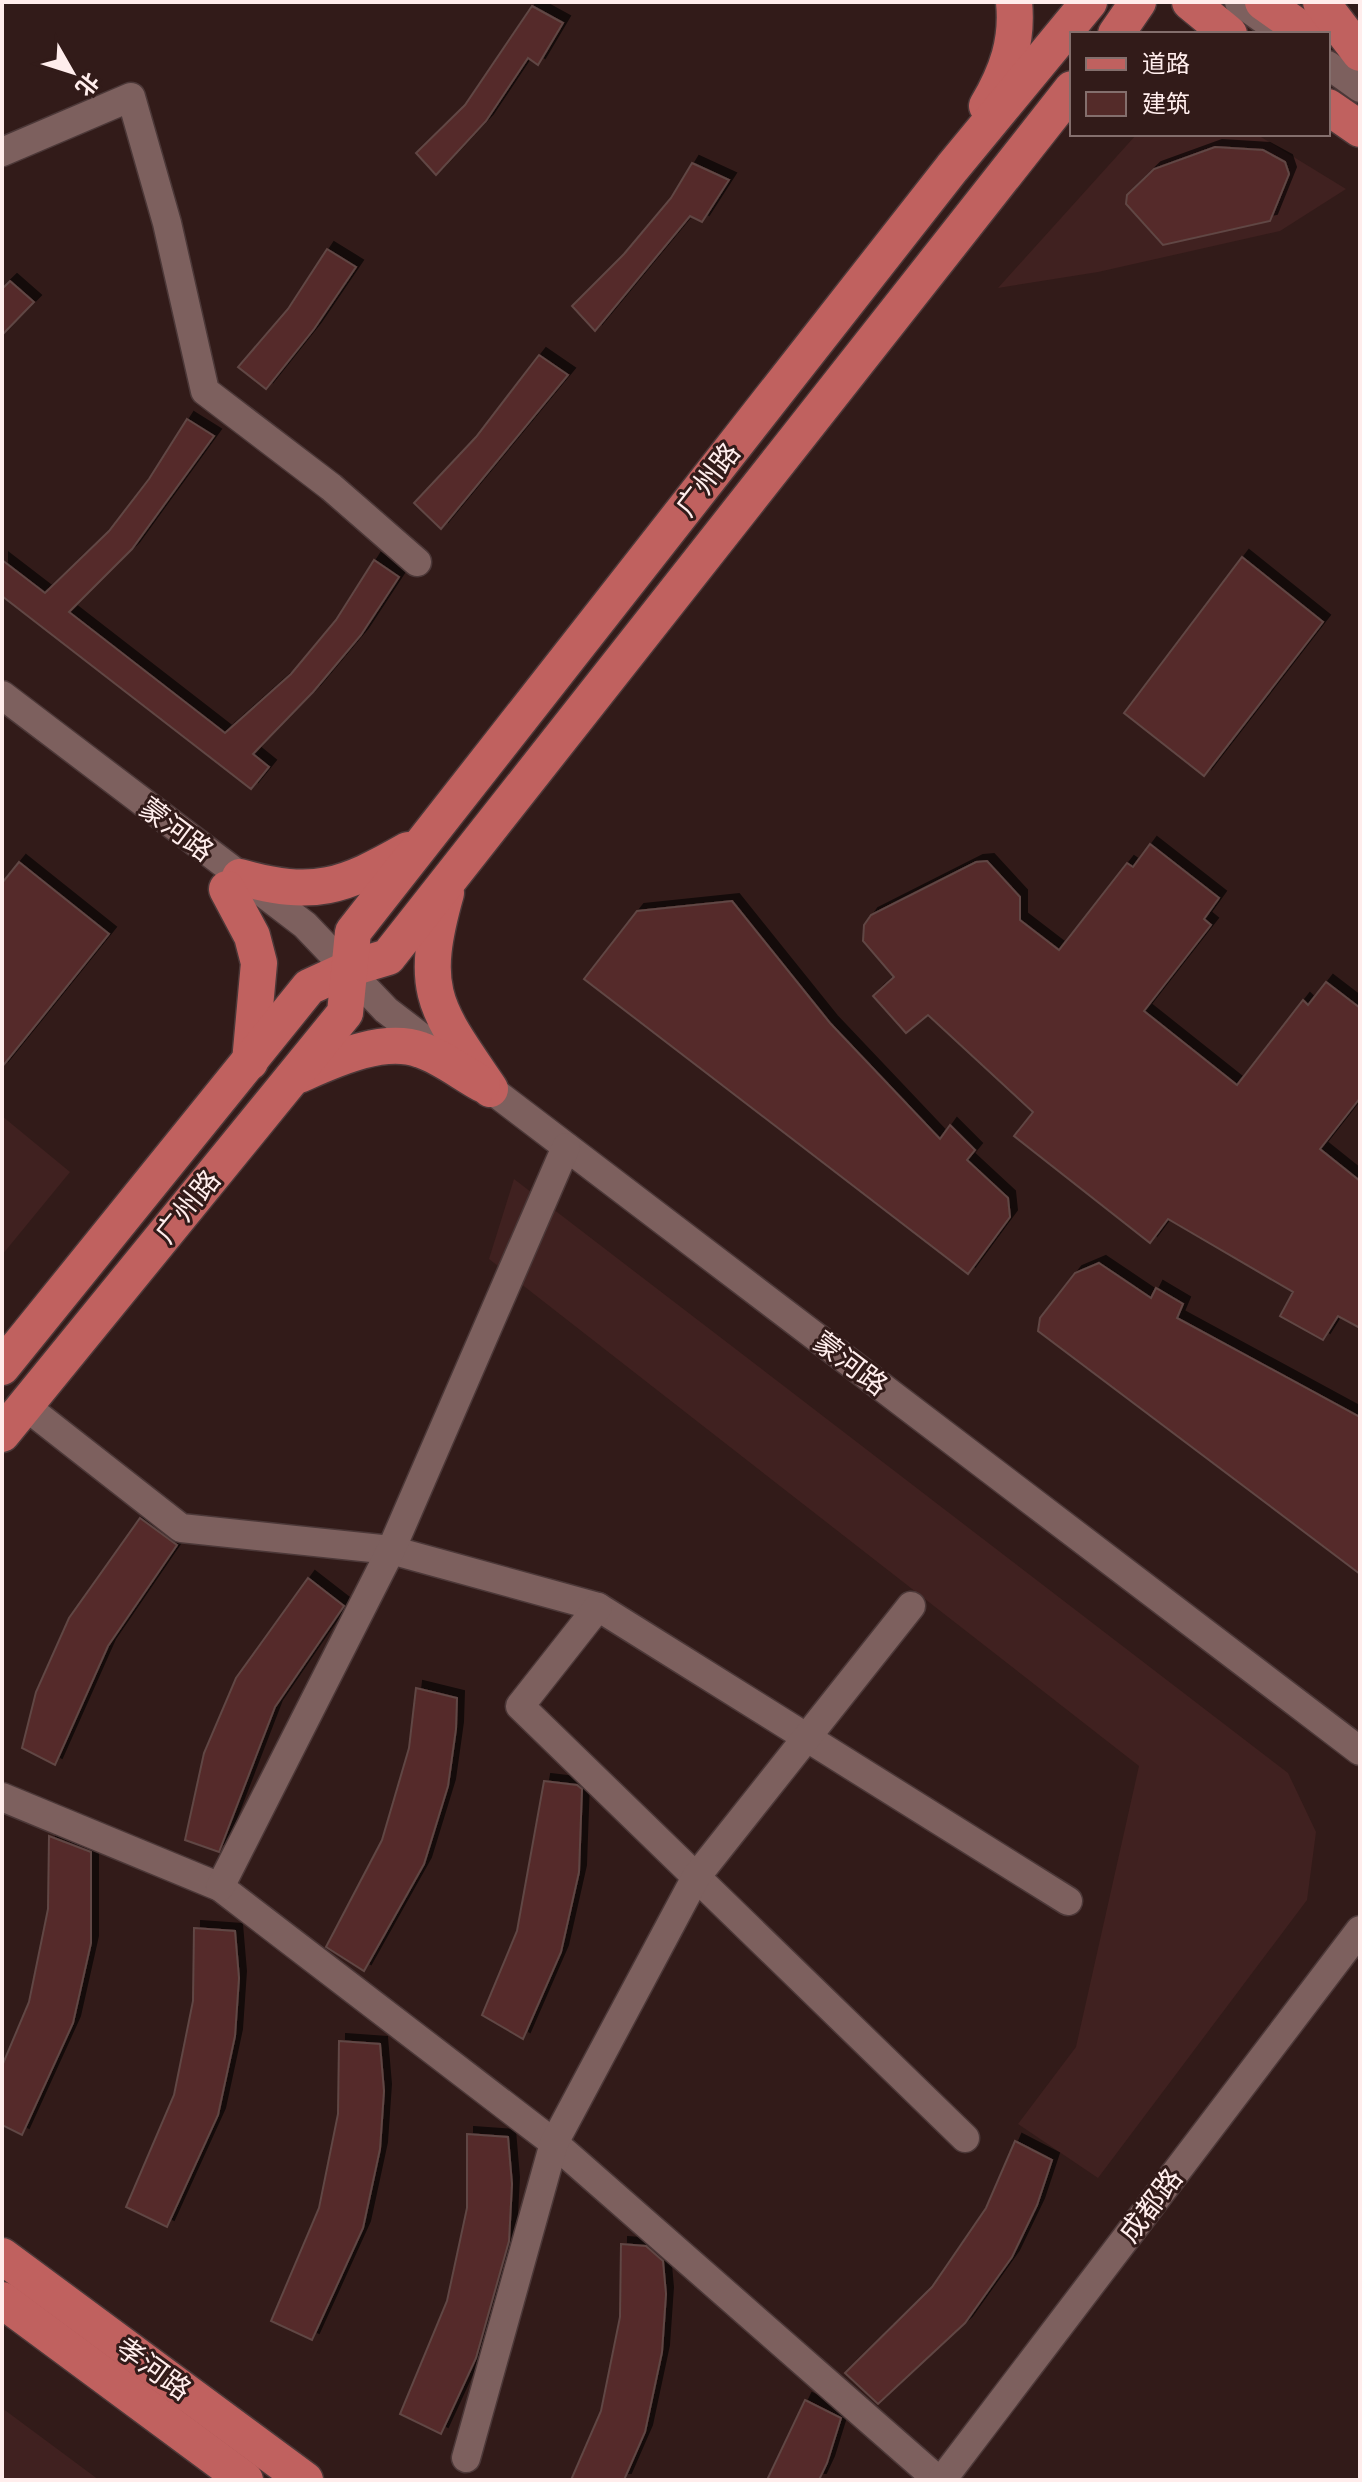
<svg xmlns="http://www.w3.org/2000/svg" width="1362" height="2482" font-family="Quicksand,'Noto Sans SC',sans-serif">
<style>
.built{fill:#402120}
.building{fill:#542b29;stroke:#614644;stroke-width:2;filter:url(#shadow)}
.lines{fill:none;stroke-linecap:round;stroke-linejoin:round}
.minor-casing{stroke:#4c3838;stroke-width:31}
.major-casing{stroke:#4c3838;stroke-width:39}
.minor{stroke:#7d605e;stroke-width:28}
.major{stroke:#c0615f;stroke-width:36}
.labels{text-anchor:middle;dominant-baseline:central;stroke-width:6;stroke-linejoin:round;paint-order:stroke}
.street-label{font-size:28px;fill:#ffedec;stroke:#321b19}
</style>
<defs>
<filter id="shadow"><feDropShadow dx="7" dy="-7" stdDeviation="0" flood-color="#0009"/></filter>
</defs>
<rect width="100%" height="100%" fill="#321b19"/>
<g class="built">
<polygon points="1256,134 1346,189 1280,231 1098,272 998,288 1136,135"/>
<polygon points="2,1116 70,1172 2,1255"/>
<polygon points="514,1179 1288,1773 1316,1832 1307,1900 1098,2178 1018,2124 1076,2047 1139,1766 489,1259"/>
<polygon points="2,2408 99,2480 2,2480"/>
</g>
<g class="building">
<polygon points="532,6 563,23 538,65 528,58 486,121 436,175 416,153 465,105"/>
<polygon points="1215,147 1263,150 1285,162 1289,174 1270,221 1163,245 1126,204 1127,195 1154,169"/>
<polygon points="692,163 729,180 702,222 690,216 595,331 572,306 624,254 671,198"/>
<polygon points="327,249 356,267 314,329 266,389 238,367 288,309"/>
<polygon points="10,281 34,302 2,335 2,289"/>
<polygon points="539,355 568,375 441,529 414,503 476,437"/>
<polygon points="187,419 214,436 132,549 69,612 225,733 291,674 336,620 374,560 399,577 361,635 313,692 253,754 269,767 251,789 2,596 2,560 45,593 109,531 149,479"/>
<polygon points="1242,557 1323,622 1204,776 1124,713"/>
<polygon points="1150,844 1219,898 1204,919 1211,925 1144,1011 1237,1085 1303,1000 1308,1005 1326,982 1360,1008 1360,1098 1320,1149 1360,1181 1360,1328 1338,1316 1323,1340 1280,1316 1293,1292 1168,1219 1150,1243 1014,1136 1033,1112 928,1015 906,1033 873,996 894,977 863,941 864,925 871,915 976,862 987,861 1020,897 1020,920 1059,950 1127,863 1133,867"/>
<polygon points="19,862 109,934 2,1067 2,883"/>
<polygon points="732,901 830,1023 940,1139 950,1125 975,1150 967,1160 1008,1198 1010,1217 968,1274 584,979 637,911"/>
<polygon points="1099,1263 1151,1298 1156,1288 1183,1304 1177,1318 1360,1417 1360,1574 1038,1331 1040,1318 1075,1273"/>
<polygon points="140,1518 177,1545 108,1646 55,1765 22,1748 36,1692 69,1618"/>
<polygon points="308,1578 344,1606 275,1707 219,1852 185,1840 204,1753 236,1678"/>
<polygon points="416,1688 457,1698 456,1729 448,1786 424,1864 364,1971 326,1947 382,1840 409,1748"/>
<polygon points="544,1781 577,1785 582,1789 579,1872 561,1952 523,2039 482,2015 517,1931"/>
<polygon points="49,1836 91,1852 91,1943 73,2023 22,2135 2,2125 2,2066 29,2002 48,1909"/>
<polygon points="194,1928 235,1931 239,1978 235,2036 218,2115 167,2227 126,2207 174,2095 193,2001"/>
<polygon points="339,2041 380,2044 384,2091 380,2149 363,2228 312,2340 271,2321 319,2208 338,2114"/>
<polygon points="467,2134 508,2137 512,2184 509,2241 476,2358 441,2434 400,2414 447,2301 467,2208"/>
<polygon points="1015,2141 1052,2160 1037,2205 1012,2257 965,2323 878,2404 845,2373 932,2287 986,2208"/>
<polygon points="621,2244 646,2246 663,2261 666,2294 662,2352 645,2432 624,2480 571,2480 601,2411 620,2317"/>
<polygon points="805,2400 841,2418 827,2463 819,2480 767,2480"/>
</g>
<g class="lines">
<defs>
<g id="minor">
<polyline points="1239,2 1277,29"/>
<polyline points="1328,65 1360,88"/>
<polyline points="2,152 131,97 167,223 205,391 331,487 417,562"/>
<polyline points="2,695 305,925 386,1010 442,1053"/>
<polyline points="476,1078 1360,1751"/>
<polyline points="24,1405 181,1528 391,1550 598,1607 1068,1901"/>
<polyline points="598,1607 520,1706 965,2138"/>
<polyline points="2,1797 220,1887 554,2143 938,2480"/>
<polyline points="220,1887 391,1550 566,1147"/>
<polyline points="466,2458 554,2143 696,1877 911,1606"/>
<polyline points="942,2480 1360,1930"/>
</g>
<g id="major">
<polyline points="1190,2 1229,34"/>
<polyline points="1263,2 1308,34"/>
<polyline points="1321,2 1360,53"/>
<polyline points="1116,34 1138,2"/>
<path d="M987 106C1007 72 1018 41 1014 2"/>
<polyline points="1328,107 1360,129"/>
<path d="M240 877C314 898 343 887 408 850"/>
<polyline points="227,889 252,936 259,963 250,1062"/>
<path d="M446 893C418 992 435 1008 490 1089"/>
<path d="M299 1075C333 1060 383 1036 421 1050 442 1057 462 1073 482 1084"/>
<polyline points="2,1367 309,987 348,969 388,957 1072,89"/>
<polyline points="2,1434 345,1013 353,932 952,168 1089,2"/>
<polyline points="2,2256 305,2480"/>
<polyline points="2,2300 245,2480"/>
</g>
</defs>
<use href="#minor" class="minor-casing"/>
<use href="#major" class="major-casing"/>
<use href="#minor" class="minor"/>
<use href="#major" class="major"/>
</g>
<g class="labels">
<g class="street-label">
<text transform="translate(707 479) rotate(-52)">广州路</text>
<text transform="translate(177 829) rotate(37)">蒙河路</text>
<text transform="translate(187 1206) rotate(-51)">广州路</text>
<text transform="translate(851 1363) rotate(37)">蒙河路</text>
<text transform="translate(1150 2205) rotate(-53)">成都路</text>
<text transform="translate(154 2368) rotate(36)">孝河路</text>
</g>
</g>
<rect width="1362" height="2482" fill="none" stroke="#ffedec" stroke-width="8"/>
<rect x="1070" y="32" width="260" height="104" fill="#321b19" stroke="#846f6d" stroke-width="2"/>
<rect x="1086" y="58" width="40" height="12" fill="#c0615f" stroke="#846f6d" stroke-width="2"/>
<text x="1142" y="72" font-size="24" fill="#ffedec">道路</text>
<rect x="1086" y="92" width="40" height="24" fill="#542b29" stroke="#846f6d" stroke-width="2"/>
<text x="1142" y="112" font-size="24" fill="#ffedec">建筑</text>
<g transform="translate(72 72) rotate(129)" stroke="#321b19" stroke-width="6" paint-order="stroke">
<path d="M0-6L14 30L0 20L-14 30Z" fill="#ffedec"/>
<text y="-12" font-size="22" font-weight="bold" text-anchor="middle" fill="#ffedec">北</text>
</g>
</svg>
